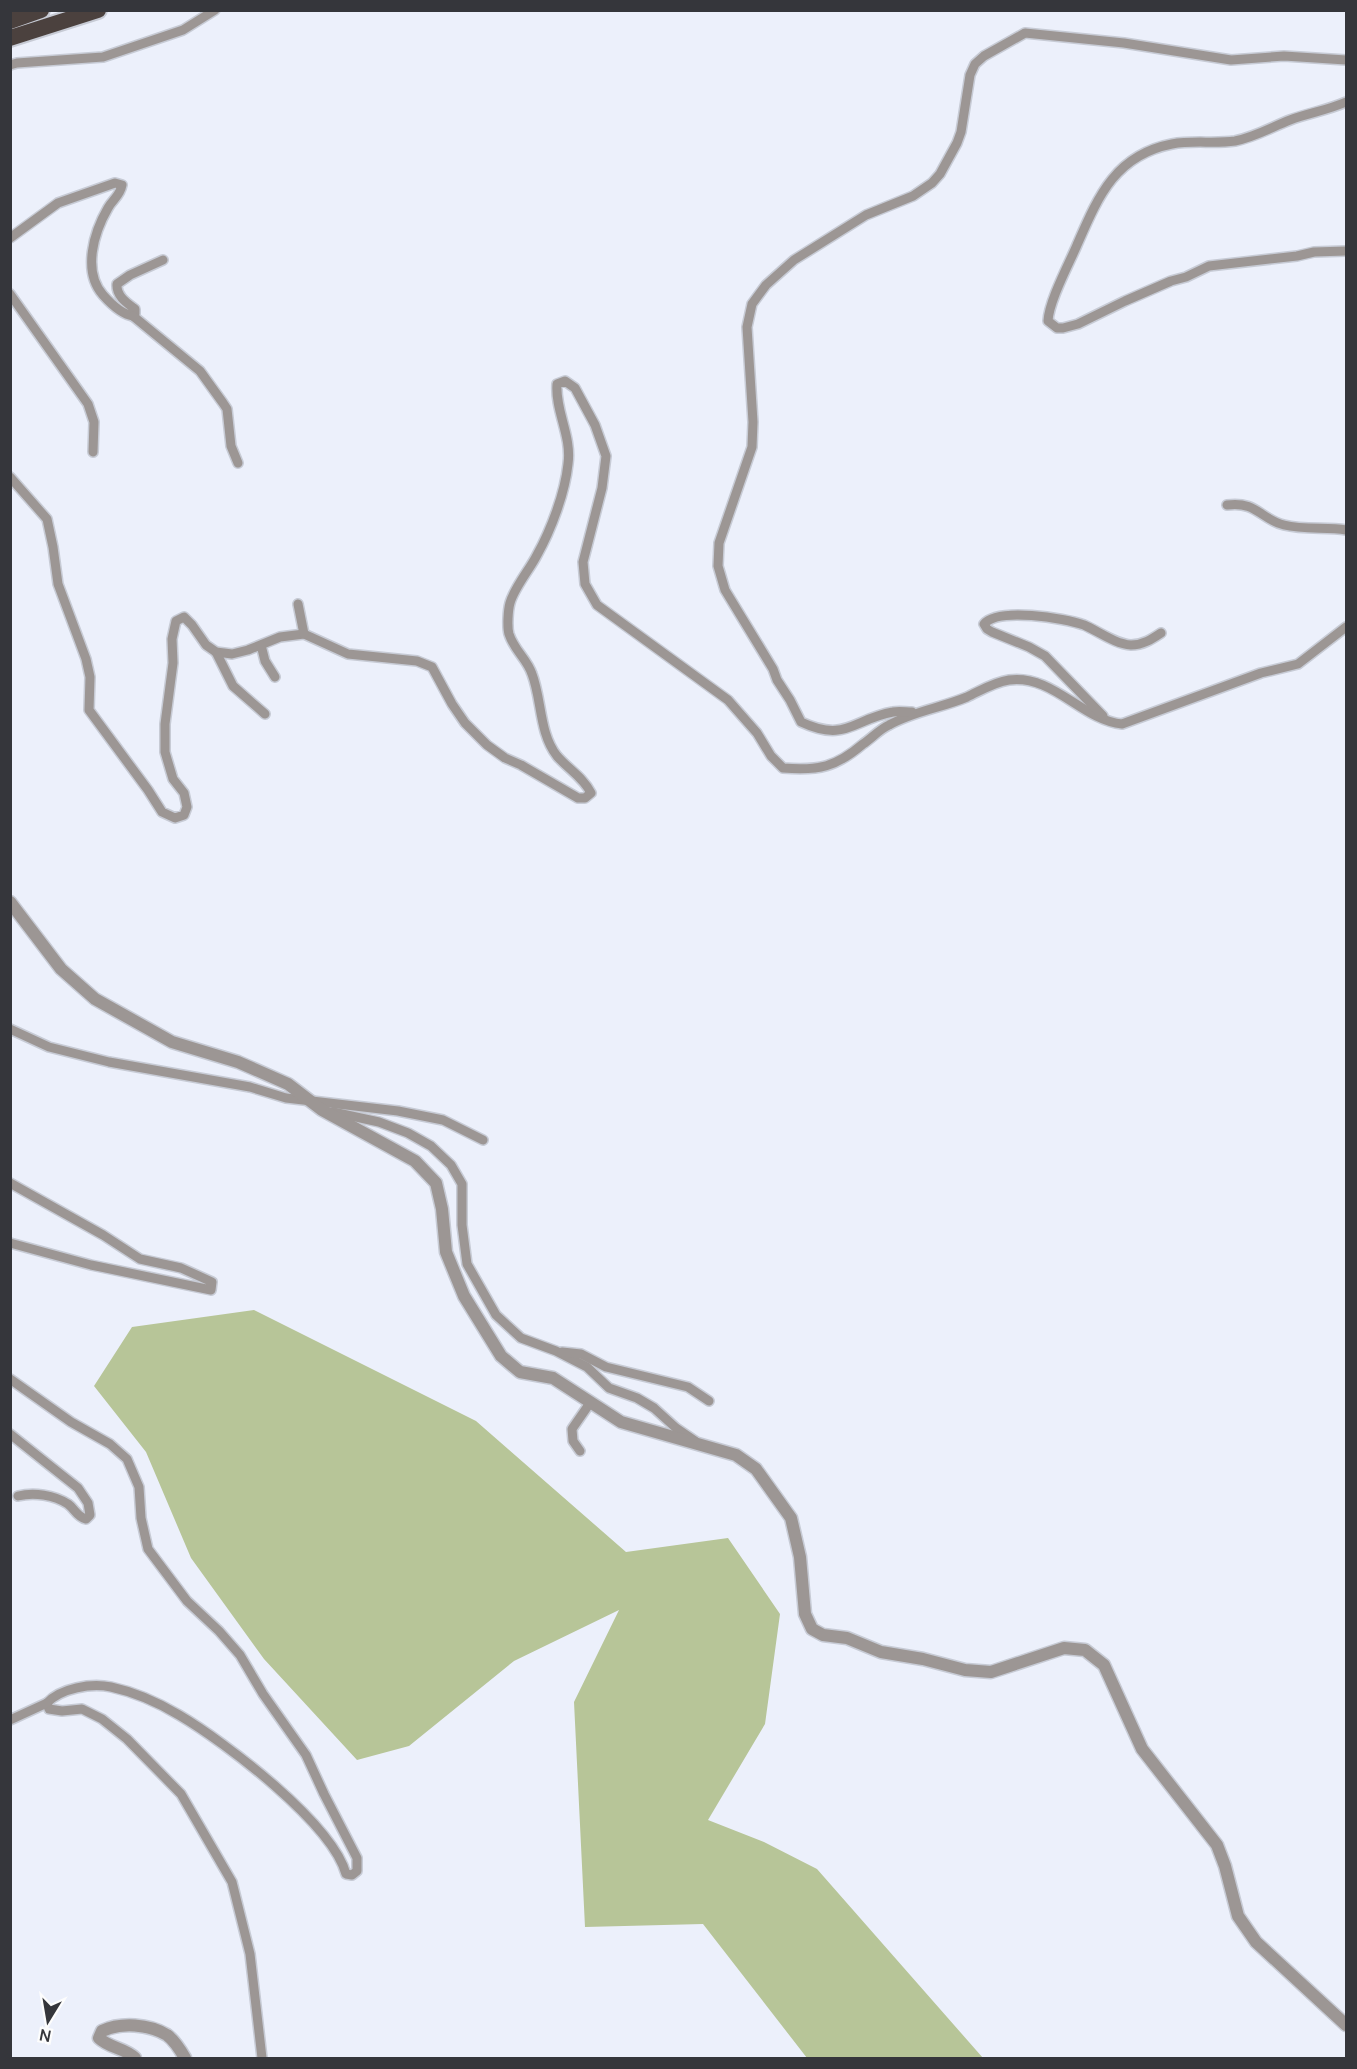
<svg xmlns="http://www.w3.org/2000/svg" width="1357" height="2069" font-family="Manrope,sans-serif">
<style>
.green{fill:#b7c598}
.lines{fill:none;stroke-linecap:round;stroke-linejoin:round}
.minor-casing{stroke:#c7cbd5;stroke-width:12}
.tertiary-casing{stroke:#c7cbd5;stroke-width:15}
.trunk-casing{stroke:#c7cbd5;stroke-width:20}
.minor{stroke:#9c9694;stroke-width:9}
.tertiary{stroke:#9c9694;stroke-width:12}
.trunk{stroke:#4b413e;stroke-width:16}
</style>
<rect width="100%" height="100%" fill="#ecf0fb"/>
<polygon class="green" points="254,1310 476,1421 626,1552 728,1538 780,1614 765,1724 708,1820 764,1842 817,1869 983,2058 807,2058 703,1924 585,1927 574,1702 619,1610 514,1661 409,1746 357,1760 264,1659 191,1558 146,1452 94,1386 132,1327"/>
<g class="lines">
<defs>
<g id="minor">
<polyline points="10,65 17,63 103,57 183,30 215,10"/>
<path d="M1346 102C1328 110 1309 113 1290 120 1272 127 1255 137 1235 141 1214 144 1193 140 1172 144 1115 155 1098 197 1077 245 1069 264 1049 301 1048 321L1057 328H1063L1078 324 1125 301 1171 281 1186 277 1209 266 1297 256 1314 252 1346 251"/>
<path d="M10 238 58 203 115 183 122 185C120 196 113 199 108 208 94 232 82 271 103 295 111 304 121 314 133 316L135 314V309C127 303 116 296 117 284L130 275 163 260"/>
<polyline points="10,294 88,404 94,422 93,452"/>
<polyline points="133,316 200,371 223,403 227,409 231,446 238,463"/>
<path d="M10 477 47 519 53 547 58 584 86 659 90 677 89 710 148 790 162 812 175 818 184 815 187 807 184 793 173 779 165 752V724L173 663 172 639 176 621 184 617 192 625 206 645 216 652 232 654 248 650 280 637 304 634 348 654 417 661 432 667 452 704 465 723 487 745 505 758 521 765 578 798H585L591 793C583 777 568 769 557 756 539 733 542 700 532 674 527 659 514 650 509 634 507 627 508 610 510 603 514 588 530 569 537 555 551 530 565 493 568 464 572 436 555 411 557 384L565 381 575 388 595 425 606 456 602 488 583 562 585 584 597 605 728 700 757 733 771 756 783 768C819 771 836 767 863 744 872 738 880 729 889 725 914 711 941 708 967 697 980 691 994 682 1009 680 1053 674 1082 720 1122 724L1261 673 1298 664 1346 627"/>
<path d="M1227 505C1257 501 1260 519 1284 525 1304 530 1326 527 1346 530"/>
<polyline points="298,604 304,634"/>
<polyline points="261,645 265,661 275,677"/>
<polyline points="216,652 233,686 265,714"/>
<path d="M912 712C906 712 898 711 893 712 853 719 846 743 801 722L790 700 777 680 773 669 725 590 718 566 719 543 752 447 753 422 747 327 752 304 766 285 794 260 866 215 913 196 932 183 940 174 957 143 961 132 970 75 975 64 984 56 1025 33 1124 43 1231 60 1284 56 1346 60"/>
<path d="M1103 716 1045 656 1029 647 992 632 987 629 984 624C998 607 1064 618 1084 625 1098 631 1115 644 1131 645 1143 645 1152 639 1161 633"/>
<polyline points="10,1029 49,1047 109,1062 250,1087 286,1098 398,1111 443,1120 483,1140"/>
<polyline points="333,1112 379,1122 408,1133 431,1146 451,1165 462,1184 462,1225 467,1264 496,1315 521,1338 556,1351 587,1367 609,1388 637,1398 654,1408 676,1428 695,1441"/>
<polyline points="10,1183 103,1235 140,1259 181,1268 212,1282 211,1290 91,1265 10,1243"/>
<polyline points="562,1352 581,1354 606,1367 688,1387 709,1401"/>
<path d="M10 1379 71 1422 110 1444 127 1459 139 1487 141 1518 148 1549 187 1601 219 1631 240 1655 263 1694 306 1755 324 1794 357 1858V1871L352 1875 346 1874C332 1823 225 1742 179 1715 159 1703 134 1692 111 1687 91 1683 61 1688 47 1703L49 1709 62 1711 82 1709 102 1719 127 1739 181 1794 232 1882 250 1954 262 2058"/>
<path d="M10 1434 78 1488 88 1503 90 1515 86 1519C77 1517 75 1509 68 1504 54 1495 34 1492 18 1496"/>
<polyline points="580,1451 573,1441 572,1429 590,1403"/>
<polyline points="10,1720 47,1703"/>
</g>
<g id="tertiary">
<polyline points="10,902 61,969 95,999 172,1042 238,1062 288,1084 322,1110 415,1161 436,1183 442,1209 446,1252 464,1296 501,1356 520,1372 553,1378 621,1422 736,1455 756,1469 791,1518 800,1557 805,1614 812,1629 823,1635 847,1638 881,1652 923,1659 965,1670 991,1672 1064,1648 1085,1650 1104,1665 1142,1749 1217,1845 1225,1866 1238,1916 1256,1942 1346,2025"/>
<path d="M135 2058C125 2048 109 2048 99 2038L102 2031C121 2022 149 2024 167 2035 174 2040 181 2051 185 2058"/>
</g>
<g id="trunk">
<polyline points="10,21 41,10"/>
<polyline points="10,38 98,10"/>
</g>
</defs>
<use href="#minor" class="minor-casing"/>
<use href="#tertiary" class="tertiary-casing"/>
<use href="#trunk" class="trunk-casing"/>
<use href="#minor" class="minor"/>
<use href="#tertiary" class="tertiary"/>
<use href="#trunk" class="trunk"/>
</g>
<rect width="1357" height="2069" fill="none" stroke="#35363b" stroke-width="24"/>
<g transform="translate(48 2021) rotate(191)" stroke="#fdfdfd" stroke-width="4.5" paint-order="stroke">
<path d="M0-4.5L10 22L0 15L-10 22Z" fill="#35363b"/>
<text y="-9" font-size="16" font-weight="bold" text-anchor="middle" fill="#35363b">N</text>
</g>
</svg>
